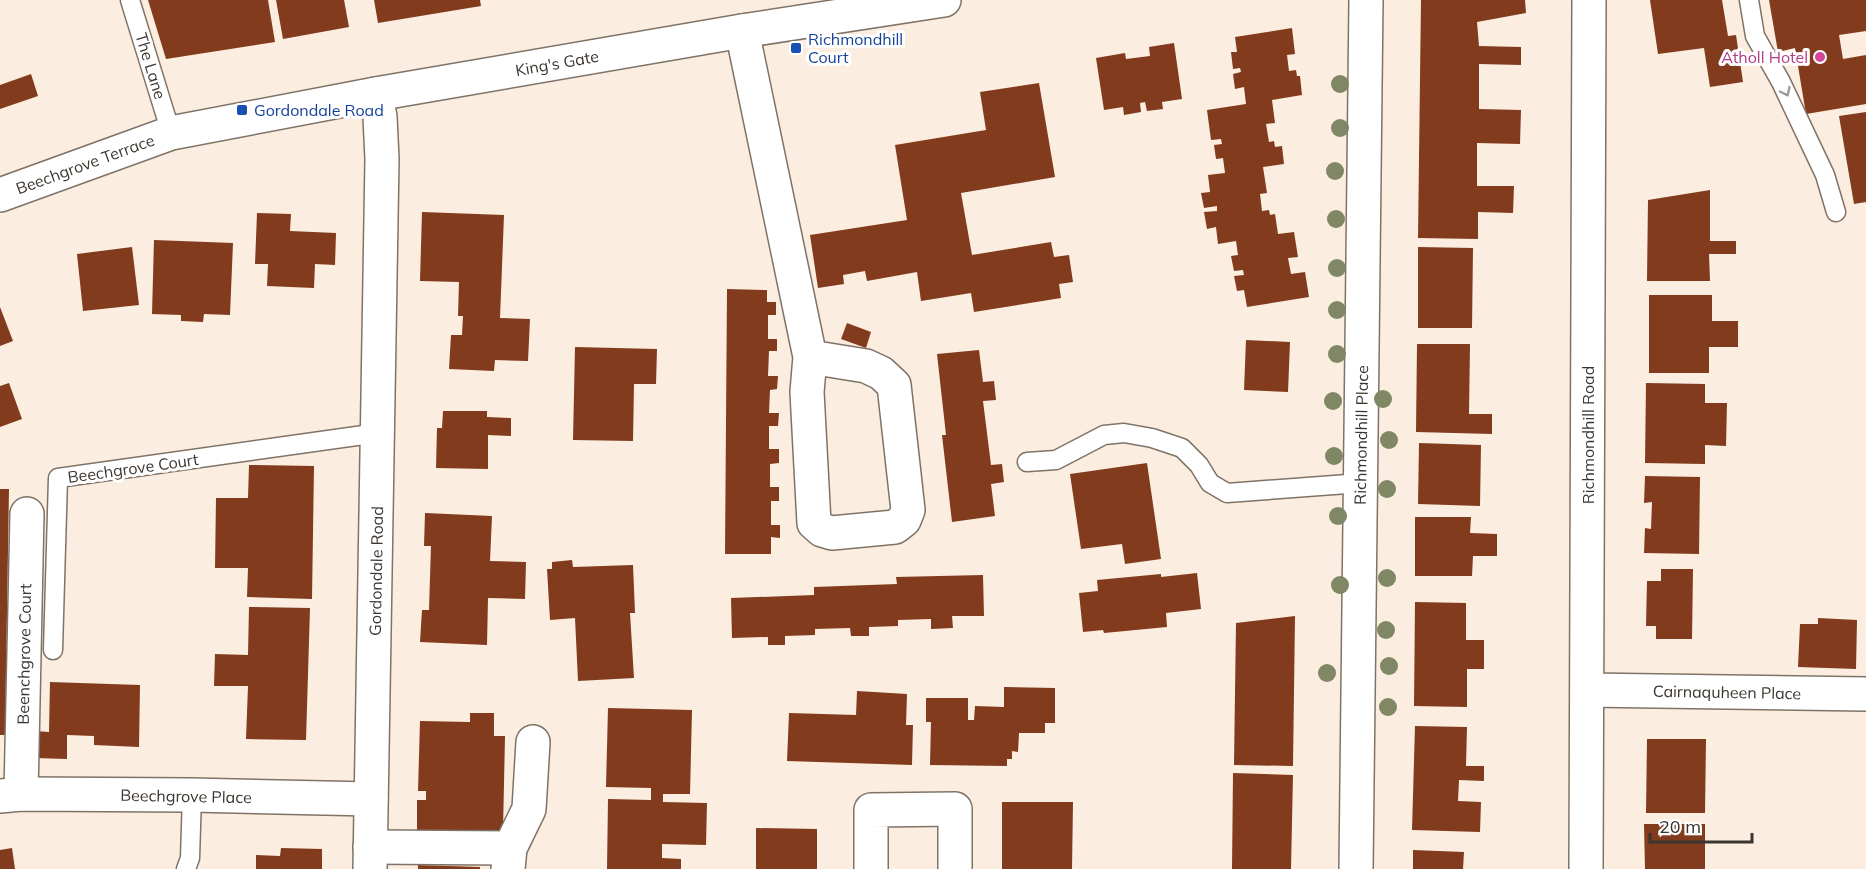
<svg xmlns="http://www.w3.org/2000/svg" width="1866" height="869" font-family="Mulish,sans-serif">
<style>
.building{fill:#823b1d}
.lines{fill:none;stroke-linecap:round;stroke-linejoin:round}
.lane-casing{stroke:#7f7367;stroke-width:21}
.street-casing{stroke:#7f7367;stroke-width:36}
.secondary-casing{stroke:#7f7367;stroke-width:36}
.lane{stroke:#fff;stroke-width:18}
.street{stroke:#fff;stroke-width:33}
.secondary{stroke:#fff;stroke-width:33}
.tree{fill:#7f8764}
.oneway{stroke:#9d9a98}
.transit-dot{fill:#1a4fb4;stroke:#fff;stroke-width:2}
.hotel-dot{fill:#d1479c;stroke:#fff;stroke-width:2}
.labels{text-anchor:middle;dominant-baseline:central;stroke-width:6;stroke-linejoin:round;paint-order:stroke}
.transit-label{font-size:16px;fill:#164399;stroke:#fff;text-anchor:start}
.hotel-label{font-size:16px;fill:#b23c85;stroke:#fff;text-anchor:end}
.street-label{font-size:16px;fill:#3b3530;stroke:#fff}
</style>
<rect width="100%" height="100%" fill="#fbeddf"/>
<g class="building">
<polygon points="148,0 268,0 275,42 166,59"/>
<polygon points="276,0 344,0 349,27 283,39"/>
<polygon points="374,0 480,0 481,6 378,23"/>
<polygon points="1421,0 1525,0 1526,13 1477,22 1479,46 1521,47 1521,65 1479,64 1479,109 1521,110 1520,144 1477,143 1477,186 1514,186 1513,213 1478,212 1478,239 1418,238"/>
<polygon points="1650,0 1722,0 1728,36 1736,35 1743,82 1710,87 1704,48 1658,54"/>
<polygon points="1769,0 1866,0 1866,31 1839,35 1843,59 1866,55 1866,104 1806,114 1795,48 1778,52"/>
<polygon points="1292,28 1295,54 1287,55 1289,71 1296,70 1297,76 1300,76 1302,95 1272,100 1275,123 1266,124 1269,142 1274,141 1275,147 1282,146 1284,164 1263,167 1267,193 1260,194 1262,211 1269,210 1270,215 1275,214 1278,234 1294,232 1298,257 1288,258 1291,274 1305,272 1309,297 1247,307 1244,290 1237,291 1234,276 1244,275 1243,270 1234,271 1231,256 1238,255 1236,241 1218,244 1216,227 1207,229 1204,212 1217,211 1217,206 1204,208 1201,193 1210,192 1208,175 1225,173 1223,158 1216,159 1214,145 1222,144 1221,139 1211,140 1207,110 1246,104 1244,87 1235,89 1233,74 1241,72 1240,68 1233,69 1231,52 1237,52 1235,37"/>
<polygon points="1174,43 1182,99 1162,102 1163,109 1147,111 1145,102 1140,103 1141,112 1124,115 1123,107 1104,110 1096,58 1125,53 1126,59 1150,56 1149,47"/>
<polygon points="31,74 38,96 0,109 0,85"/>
<polygon points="1039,83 1055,177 961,193 972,255 1051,242 1054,257 1069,255 1073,282 1059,284 1061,298 974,312 971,293 921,301 917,272 867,281 865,271 843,275 844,284 818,288 810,235 907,220 895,145 986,130 980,92"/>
<polygon points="1866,112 1866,202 1854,204 1839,116"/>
<polygon points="1710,190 1710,241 1736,241 1736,254 1709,254 1710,281 1647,281 1648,200"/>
<polygon points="422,212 504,215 500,318 530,319 528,361 495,360 494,371 449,369 451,335 462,335 463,316 458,316 459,282 420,281"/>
<polygon points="257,213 291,214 290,231 336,233 335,265 315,264 314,288 267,286 268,264 255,264"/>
<polygon points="154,240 233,243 230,315 204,314 203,322 181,321 181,315 152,314"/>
<polygon points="132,247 139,305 83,311 77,254"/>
<polygon points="1418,247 1473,248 1472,328 1418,328"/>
<polygon points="727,289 767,290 767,302 776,302 776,315 768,315 768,339 777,339 777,351 769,351 768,376 778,376 777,389 770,390 769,413 779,413 778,426 769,426 769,449 779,449 779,463 770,464 770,487 779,487 779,501 771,501 771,525 780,525 780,538 771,537 771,554 725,554"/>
<polygon points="1649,295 1712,295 1712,321 1738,321 1738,347 1709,347 1709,373 1649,373"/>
<polygon points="0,307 13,341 0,346"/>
<polygon points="847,323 871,332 866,348 841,339"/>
<polygon points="1246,340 1290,342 1288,392 1244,390"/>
<polygon points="1417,344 1470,344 1469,414 1492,414 1492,434 1416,432"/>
<polygon points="575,347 657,349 656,384 634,384 633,441 573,440"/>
<polygon points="979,350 983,382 994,381 996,400 983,401 991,465 1002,464 1004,482 991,484 995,516 952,522 942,435 946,435 937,354"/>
<polygon points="9,383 22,419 0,427 0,386"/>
<polygon points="1646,383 1705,384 1705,403 1727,403 1726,446 1705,445 1705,464 1645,463"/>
<polygon points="443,411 487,411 487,417 511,418 511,436 488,435 488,469 436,468 437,428 442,428"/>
<polygon points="1419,443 1481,445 1480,506 1418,504"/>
<polygon points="1147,463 1161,559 1125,564 1122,544 1081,549 1070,474"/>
<polygon points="249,465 314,466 312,599 247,597 248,568 215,568 216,498 248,498"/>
<polygon points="1645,476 1700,477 1699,554 1644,553 1645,528 1651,529 1652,502 1644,503"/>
<polygon points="0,489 9,489 5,735 0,735"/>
<polygon points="425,513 492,516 490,561 526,562 525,599 488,598 487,645 420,642 422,610 429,610 431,546 424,546"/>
<polygon points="1415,517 1471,517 1470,533 1497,534 1497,556 1473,556 1472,576 1415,576"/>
<polygon points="572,560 573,567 633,565 635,613 630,613 634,678 578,681 575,618 550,620 547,569 552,569 552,562"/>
<polygon points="1661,569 1693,569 1692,639 1656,639 1656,626 1646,626 1647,581 1661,581"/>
<polygon points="1197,573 1201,609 1166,613 1167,627 1104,633 1103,630 1083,632 1079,593 1098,591 1097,580 1161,574 1161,577"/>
<polygon points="983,575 984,616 952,616 953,628 931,629 931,619 898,620 898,626 869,627 869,636 851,636 850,628 815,629 815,635 785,636 785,645 768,645 768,637 732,638 731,598 814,595 814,587 897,584 896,577"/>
<polygon points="1415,602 1466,603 1466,640 1484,640 1484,669 1467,669 1467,707 1414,706"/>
<polygon points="249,607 310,608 306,740 246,739 248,686 214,686 215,654 248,655"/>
<polygon points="1295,616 1293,766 1234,765 1236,623"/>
<polygon points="1818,618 1857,620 1856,669 1798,667 1800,624 1818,624"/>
<polygon points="50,682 140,685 139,747 94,745 94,736 67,735 67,759 34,758 35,731 49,732"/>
<polygon points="1004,687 1055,688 1055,723 1045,723 1045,733 1019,733 1018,752 1012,751 1012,759 1007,759 1007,766 930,765 931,722 926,722 926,698 968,698 968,720 974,720 975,706 1004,707"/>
<polygon points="857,691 907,694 906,725 913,725 912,765 787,761 789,713 856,715"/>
<polygon points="608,708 692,710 690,794 663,794 663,802 707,803 706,845 662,844 662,858 681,859 681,869 607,869 608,799 651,800 651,788 606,787"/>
<polygon points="470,713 494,713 494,736 505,736 503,831 466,830 466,836 417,835 417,800 426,800 426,791 418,791 420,721 470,722"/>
<polygon points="1415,726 1467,727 1466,766 1484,766 1484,781 1459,780 1458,801 1481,802 1480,832 1412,830"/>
<polygon points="1647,739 1706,739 1705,813 1646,813"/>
<polygon points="1233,773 1293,775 1291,869 1232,869"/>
<polygon points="1002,802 1073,802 1072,869 1002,869"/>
<polygon points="1644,824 1705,824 1705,869 1645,869"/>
<polygon points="756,828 817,829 817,869 756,869"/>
<polygon points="12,848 15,869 0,869 0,850"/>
<polygon points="281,848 322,849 322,869 256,869 256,855 280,856"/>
<polygon points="1413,850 1464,852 1463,869 1413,869"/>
<polygon points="418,865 480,867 480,869 418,869"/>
</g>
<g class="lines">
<defs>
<g id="lane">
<polyline points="130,0 171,133"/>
<polyline points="1749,0 1755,36 1781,82 1825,175 1836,212"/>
<polyline points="1027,462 1056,460 1104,435 1124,433 1152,438 1182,448 1199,465 1210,483 1227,493 1361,483"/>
<polyline points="53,650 58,478 378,433"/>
<polyline points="186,869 190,858 192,795"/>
</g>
<g id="street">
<polyline points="742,31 810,357 807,392 814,523 822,530 832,533 895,527 904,520 908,510 894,385 881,373 866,366 810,357"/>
<polyline points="1587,690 1866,694"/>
<polyline points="21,794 27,514"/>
<polyline points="0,796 21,794 192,795 371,799"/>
<polyline points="370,847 510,848"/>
<polyline points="370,869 382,159 380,117 376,94"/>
<polyline points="508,869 510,848 529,809 533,742"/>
<polyline points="871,869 871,810 955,809 955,869"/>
<polyline points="1356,869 1366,0"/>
<polyline points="1586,869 1589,0"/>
</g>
<polyline id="secondary" points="0,195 171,133 376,94 742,31 944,0"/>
</defs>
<use href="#lane" class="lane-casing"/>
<use href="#street" class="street-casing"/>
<use href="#secondary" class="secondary-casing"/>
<use href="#lane" class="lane"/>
<use href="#street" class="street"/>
<use href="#secondary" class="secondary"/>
</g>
<g class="tree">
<circle cx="1340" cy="84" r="9"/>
<circle cx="1340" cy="128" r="9"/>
<circle cx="1335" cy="171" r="9"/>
<circle cx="1336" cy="219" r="9"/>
<circle cx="1337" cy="268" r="9"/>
<circle cx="1337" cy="310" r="9"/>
<circle cx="1337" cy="354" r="9"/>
<circle cx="1383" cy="399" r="9"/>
<circle cx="1333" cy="401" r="9"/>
<circle cx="1389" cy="440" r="9"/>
<circle cx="1334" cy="456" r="9"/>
<circle cx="1387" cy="489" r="9"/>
<circle cx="1338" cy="516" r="9"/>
<circle cx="1387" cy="578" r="9"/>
<circle cx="1340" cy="585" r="9"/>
<circle cx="1386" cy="630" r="9"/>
<circle cx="1389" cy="666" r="9"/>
<circle cx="1327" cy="673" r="9"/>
<circle cx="1388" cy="707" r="9"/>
</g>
<defs><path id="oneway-chevron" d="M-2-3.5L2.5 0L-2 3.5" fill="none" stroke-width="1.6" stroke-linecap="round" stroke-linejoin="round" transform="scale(1.5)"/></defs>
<use class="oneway" href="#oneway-chevron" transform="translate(1786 92) rotate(65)"/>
<g class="transit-dot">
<rect x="790" y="42" width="12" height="12" rx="3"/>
<rect x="236" y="104" width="12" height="12" rx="3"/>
</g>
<circle class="hotel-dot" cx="1820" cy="57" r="6"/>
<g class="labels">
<g class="transit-label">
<text x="808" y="39">Richmondhill<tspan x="808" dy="18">Court</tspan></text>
<text x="254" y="110">Gordondale Road</text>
</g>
<g class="hotel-label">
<text x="1808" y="57">Atholl Hotel</text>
</g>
<g class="street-label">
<text transform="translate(557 63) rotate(-10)">King's Gate</text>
<text transform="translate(151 66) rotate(73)">The Lane</text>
<text transform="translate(85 164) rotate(-20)">Beechgrove Terrace</text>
<text transform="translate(1361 435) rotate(-89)">Richmondhill Place</text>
<text transform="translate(1588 435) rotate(-90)">Richmondhill Road</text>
<text transform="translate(133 468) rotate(-8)">Beechgrove Court</text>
<text transform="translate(376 571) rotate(-89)">Gordondale Road</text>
<text transform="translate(24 654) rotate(-89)">Beenchgrove Court</text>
<text transform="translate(1727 692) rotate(1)">Cairnaquheen Place</text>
<text transform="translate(186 796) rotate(1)">Beechgrove Place</text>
</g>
</g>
<path d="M1650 833v9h102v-9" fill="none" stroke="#3b3530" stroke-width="3"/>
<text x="1659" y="833" font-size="18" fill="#3b3530" stroke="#ffffff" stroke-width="4.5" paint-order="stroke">20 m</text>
</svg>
